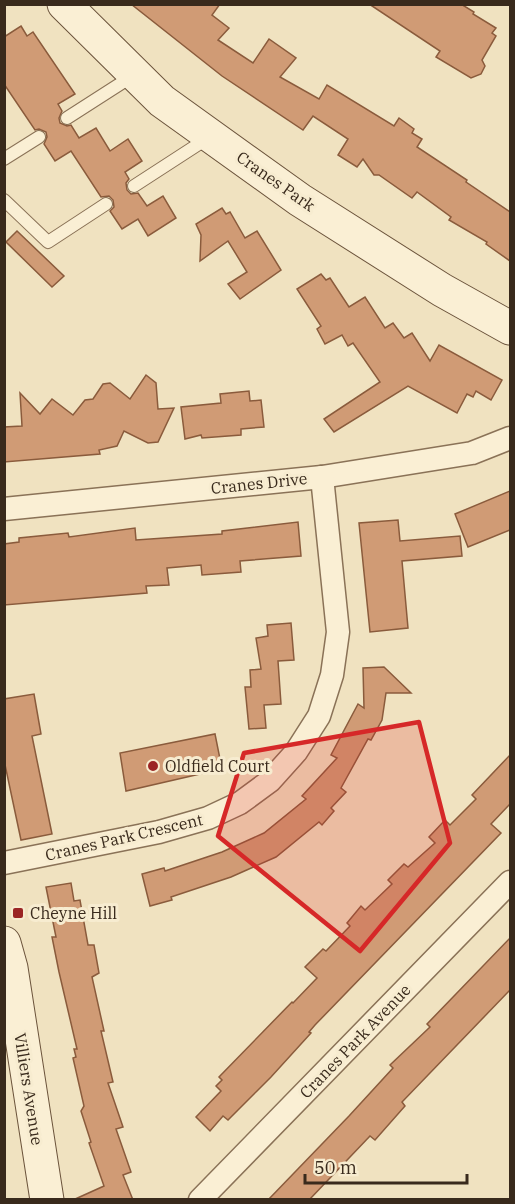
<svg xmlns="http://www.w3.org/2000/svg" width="515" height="1204" font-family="'IBM Plex Serif',serif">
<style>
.building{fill:#d09b75;stroke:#8a5b3c;stroke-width:1.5}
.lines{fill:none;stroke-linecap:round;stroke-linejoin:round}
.lane-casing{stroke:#8a7257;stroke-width:14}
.street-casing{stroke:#8a7257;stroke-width:25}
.secondary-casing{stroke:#6b533b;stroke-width:35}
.lane{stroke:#faefd4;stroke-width:12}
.street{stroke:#faefd4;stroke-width:22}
.secondary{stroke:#faefd4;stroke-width:33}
.marked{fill:#d62828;fill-opacity:0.2;stroke:#d62828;stroke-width:4.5;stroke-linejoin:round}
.poi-dot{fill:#9b2525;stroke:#f7ecd0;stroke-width:2}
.labels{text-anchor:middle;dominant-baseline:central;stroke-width:6;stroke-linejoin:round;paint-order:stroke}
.street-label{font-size:16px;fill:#392a1c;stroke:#f7ecd0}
.poi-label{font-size:16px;fill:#392a1c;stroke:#f7ecd0;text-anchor:start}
</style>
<rect width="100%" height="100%" fill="#f0e2c0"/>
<g class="building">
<polygon points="131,4 220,4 212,15 229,28 218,40 253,63 269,39 296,58 280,77 319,99 327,85 394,126 399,118 414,129 412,133 422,139 417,147 467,180 466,182 510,212 510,261 486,244 487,242 449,220 451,217 417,192 412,198 379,175 374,175 363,159 357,167 338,155 348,139 313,116 303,130 222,76"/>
<polygon points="369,4 461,4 474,12 473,14 496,28 492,33 496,36 482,60 485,66 481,74 471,78 436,57 440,51"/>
<polygon points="21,26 27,36 33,32 75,94 58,104 62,111 59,118 60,123 67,126 71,125 79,138 96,128 110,151 128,139 142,161 125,172 129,179 126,183 127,190 131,194 138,193 147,206 163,196 176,218 148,236 138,219 122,229 110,211 114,207 113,200 109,196 101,197 71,151 55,161 44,144 47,137 46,132 39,129 35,130 4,84 4,37"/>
<polygon points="222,208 226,214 230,212 245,238 257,231 281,270 240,299 228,284 247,272 228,241 200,261 201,235 196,224"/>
<polygon points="17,231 64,276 52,287 6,242"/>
<polygon points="321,274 326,280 330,278 349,307 365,297 385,328 393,323 404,338 412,333 430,361 439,345 502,380 491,400 476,391 473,397 467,394 457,413 408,386 334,432 324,419 380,382 353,343 348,346 342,335 325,344 317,329 321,326 297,289"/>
<polygon points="146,375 156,383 158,409 174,408 158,442 148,443 124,431 117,446 99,450 100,454 4,462 4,427 22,426 20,393 40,414 52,399 73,415 85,400 93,399 103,384 110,383 130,399"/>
<polygon points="249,391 250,401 261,400 264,427 241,429 241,435 202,438 201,435 185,439 181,407 221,403 220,394"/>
<polygon points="510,491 510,530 468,547 455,514"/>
<polygon points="398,520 400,541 460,536 462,556 402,561 408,628 370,632 359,523"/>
<polygon points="298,522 301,556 240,561 241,572 202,575 201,565 167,568 169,585 146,586 147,593 4,605 4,544 19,542 19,538 68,533 69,537 135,528 136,540 222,534 222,531"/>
<polygon points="291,623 294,660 278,661 281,704 264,705 266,728 249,729 245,687 251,687 250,670 261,669 256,638 268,636 267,625"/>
<polygon points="384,667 411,693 386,693 382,720 371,740 368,739 341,788 346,792 331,808 334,811 322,825 319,822 276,857 231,877 171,897 172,900 150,906 142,874 164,868 165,871 222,852 264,833 306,799 302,796 337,758 331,755 358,704 364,708 363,668"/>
<polygon points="34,694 41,734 32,736 52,834 21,840 4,760 4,699"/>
<polygon points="215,734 222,769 126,791 120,753"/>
<polygon points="510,755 510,804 491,824 501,833 315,1025 309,1032 311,1033 271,1077 228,1120 223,1116 210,1131 196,1117 221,1091 216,1086 222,1080 219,1077 292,1002 293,1003 317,978 305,967 323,949 326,951 350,926 347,923 361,906 365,910 392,884 388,880 404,864 408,867 435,843 429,837 445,820 450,825 476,799 472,795"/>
<polygon points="71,883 74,901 80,900 88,945 94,945 99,973 92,977 104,1031 101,1031 113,1082 108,1083 123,1127 116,1129 131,1172 123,1175 133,1200 73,1200 104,1186 89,1143 91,1142 81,1111 84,1106 73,1058 76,1057 74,1049 77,1049 59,972 52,937 56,937 46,887"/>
<polygon points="510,938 510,990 402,1102 405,1106 375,1140 370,1136 309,1200 268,1200 349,1116 393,1068 390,1065 430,1027 427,1024"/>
</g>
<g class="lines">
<defs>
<g id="lane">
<polyline points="67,118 134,75"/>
<polyline points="4,159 39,137"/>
<polyline points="134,186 208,138"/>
<polyline points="4,200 48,242 106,204"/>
</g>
<g id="street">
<polyline points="4,509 322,477 472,453 510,438"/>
<polyline points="4,863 159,832 208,818 240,803 270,781 296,752 319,716 332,675 338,632 322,477"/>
<polyline points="200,1200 510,882"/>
</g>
<g id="secondary">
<polyline points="64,4 162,101 300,200 442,290 510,328"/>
<polyline points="4,943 11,968 47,1200"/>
</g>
</defs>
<use href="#lane" class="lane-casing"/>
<use href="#street" class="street-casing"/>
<use href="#secondary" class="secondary-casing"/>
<use href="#lane" class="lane"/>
<use href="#street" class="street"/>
<use href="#secondary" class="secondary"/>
</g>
<path class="marked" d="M419 722 450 843 360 951 218 836 244 753Z"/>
<g class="poi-dot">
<circle cx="153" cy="766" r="6"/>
<rect x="12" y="907" width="12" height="12" rx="3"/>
</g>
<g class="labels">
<g class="street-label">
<text transform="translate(276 181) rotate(35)">Cranes Park</text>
<text transform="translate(259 483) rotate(-6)">Cranes Drive</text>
<text transform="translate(124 837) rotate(-13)">Cranes Park Crescent</text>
<text transform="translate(355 1041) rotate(-46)">Cranes Park Avenue</text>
<text transform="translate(29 1089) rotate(81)">Villiers Avenue</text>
</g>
<g class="poi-label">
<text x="165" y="766">Oldfield Court</text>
<text x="30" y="913">Cheyne Hill</text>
</g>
</g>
<rect width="515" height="1204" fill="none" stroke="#392a1c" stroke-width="12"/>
<path d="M305 1174v9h162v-9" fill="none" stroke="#392a1c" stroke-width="3"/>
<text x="314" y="1174" font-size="18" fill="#392a1c" stroke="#f7ecd0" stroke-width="4.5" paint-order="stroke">50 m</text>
</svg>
